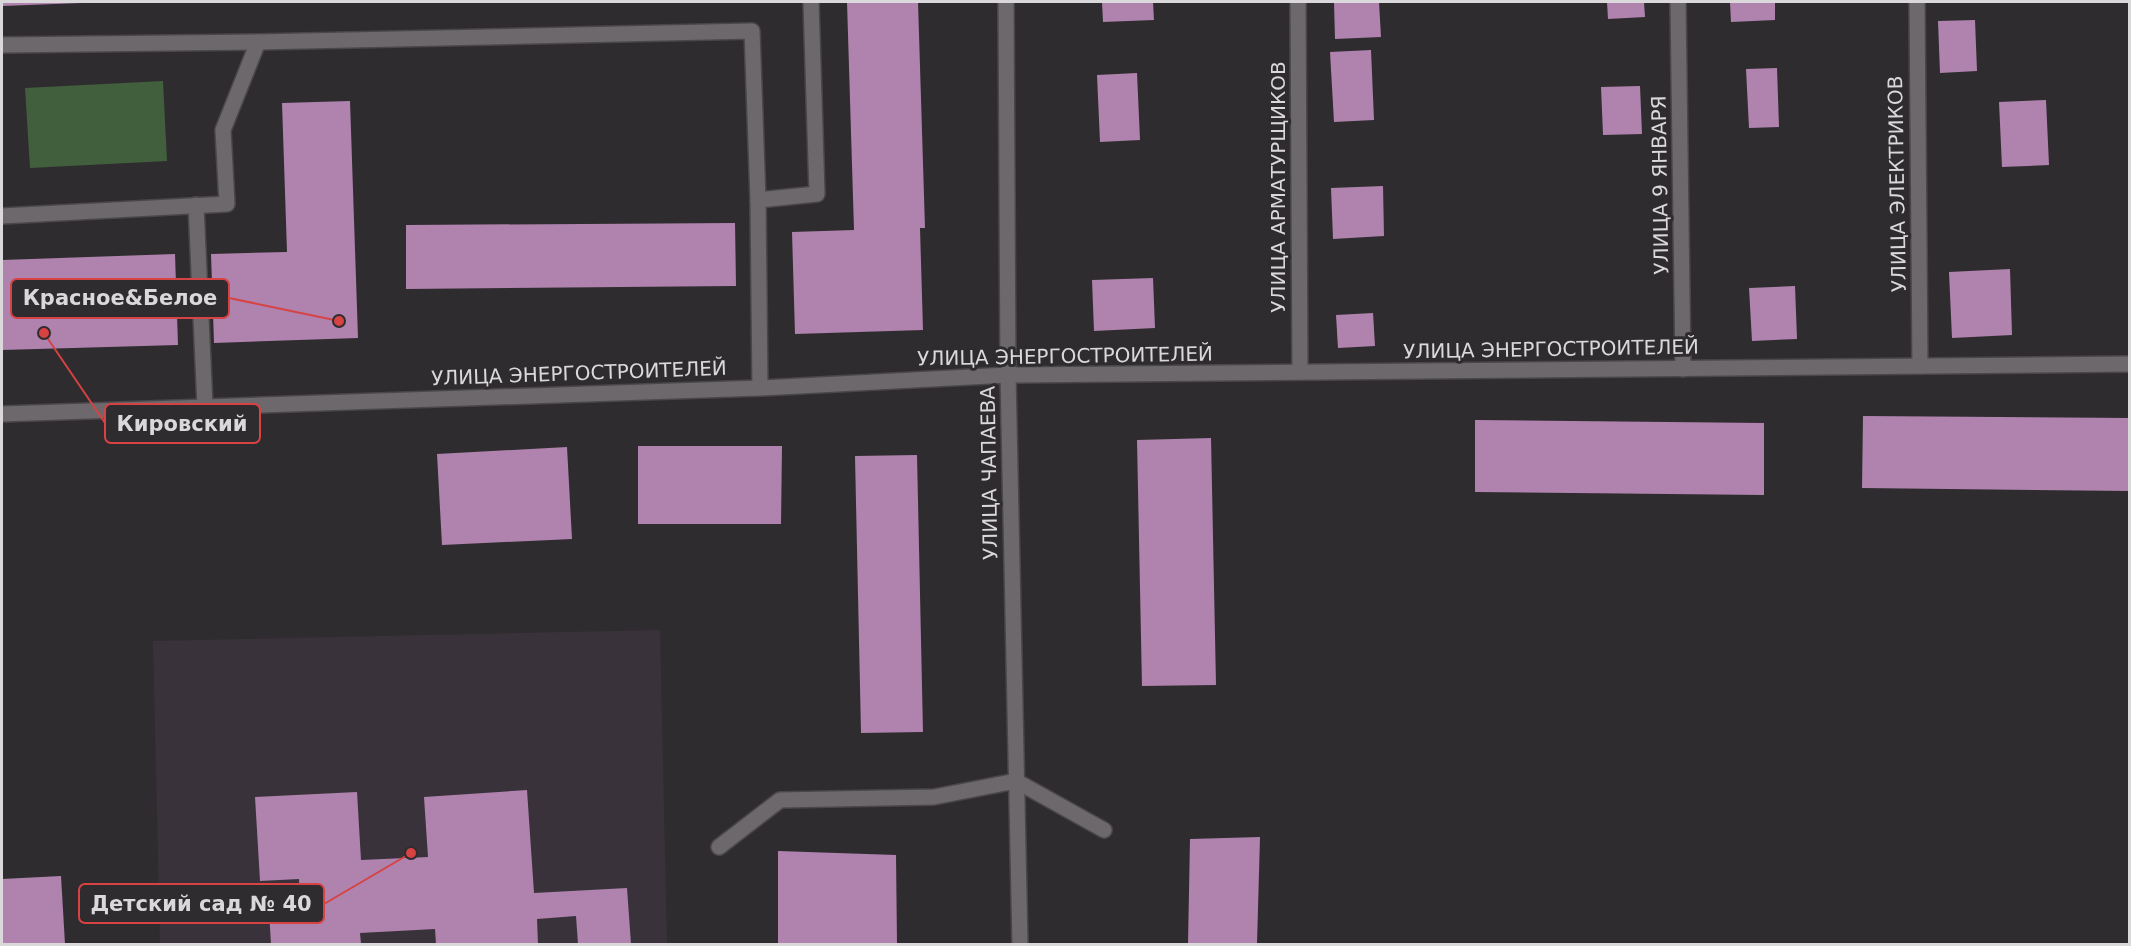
<svg xmlns="http://www.w3.org/2000/svg" width="2131" height="946" font-family="'DejaVu Sans',sans-serif">
<style>
.built{fill:#3a323a}
.green{fill:#425f3d}
.building{fill:#af83ae}
.lines{fill:none;stroke-linecap:round;stroke-linejoin:round}
.minor-casing{stroke:#4a474a;stroke-width:18}
.minor{stroke:#6c686c;stroke-width:15}
.labels{text-anchor:middle;dominant-baseline:central;stroke-width:6;stroke-linejoin:round;paint-order:stroke}
.street-label{font-size:20px;fill:#dbd8db;stroke:#2f2c2f}
.leader{fill:none;stroke:#d74243;stroke-width:2}
.callout-dot{fill:#d74243;stroke:#2f2c2f;stroke-width:2}
.callout{fill:#2f2c2f;stroke:#d74243;stroke-width:2}
.callout-label{font-size:21px;text-anchor:middle;font-weight:bold;fill:#dbd8db}
</style>
<rect width="100%" height="100%" fill="#2f2c2f"/>
<polygon class="built" points="660,630 667,944 160,944 153,641"/>
<polygon class="green" points="163,81 167,161 30,168 25,88"/>
<g class="building">
<polygon points="2,2 81,2 81,3 2,6"/>
<polygon points="847,2 918,2 925,228 920,228 923,330 795,334 792,232 854,230"/>
<polygon points="1102,2 1153,2 1154,20 1103,22"/>
<polygon points="1334,2 1379,2 1381,37 1335,39"/>
<polygon points="1607,2 1644,2 1645,17 1608,19"/>
<polygon points="1730,2 1775,2 1775,20 1731,22"/>
<polygon points="1975,20 1977,71 1940,73 1938,21"/>
<polygon points="1371,50 1374,120 1334,122 1330,52"/>
<polygon points="1777,68 1779,127 1749,128 1746,69"/>
<polygon points="1137,73 1140,140 1100,142 1097,75"/>
<polygon points="1640,86 1642,134 1603,135 1601,87"/>
<polygon points="2046,100 2049,165 2002,167 1999,102"/>
<polygon points="350,101 358,338 214,343 211,254 287,252 282,103"/>
<polygon points="1383,186 1384,236 1333,239 1331,188"/>
<polygon points="735,223 736,286 406,289 406,225"/>
<polygon points="175,254 178,345 2,350 2,260"/>
<polygon points="2010,269 2012,335 1952,338 1949,272"/>
<polygon points="1153,278 1155,328 1094,331 1092,280"/>
<polygon points="1795,286 1797,339 1752,341 1749,288"/>
<polygon points="1373,313 1375,346 1338,348 1336,315"/>
<polygon points="1863,416 2130,418 2130,491 1862,488"/>
<polygon points="1475,420 1764,423 1764,495 1475,492"/>
<polygon points="1211,438 1216,685 1142,686 1137,440"/>
<polygon points="638,446 782,446 781,524 638,524"/>
<polygon points="567,447 572,539 442,545 437,454"/>
<polygon points="917,455 923,732 861,733 855,456"/>
<polygon points="527,790 534,893 627,888 631,944 578,944 576,916 537,919 538,944 436,944 435,929 360,933 361,944 271,944 269,911 300,909 299,879 260,881 255,797 357,792 361,860 428,857 424,797"/>
<polygon points="1260,837 1257,944 1188,944 1190,839"/>
<polygon points="778,851 896,855 897,944 778,944"/>
<polygon points="61,876 65,944 2,944 2,879"/>
</g>
<g class="lines">
<defs>
<g id="minor">
<polyline points="1006,2 1008,375 1020,944"/>
<polyline points="1298,2 1300,372"/>
<polyline points="1678,2 1683,369"/>
<polyline points="1917,2 1920,366"/>
<polyline points="2,45 258,42 752,31 758,200 760,388"/>
<polyline points="758,200 817,194 811,2"/>
<polyline points="196,205 205,407"/>
<polyline points="2,216 227,204 223,130 258,42"/>
<polyline points="2,414 760,388 1008,375 2130,364"/>
<polyline points="719,847 780,800 934,797 1016,781 1104,830"/>
</g>
</defs>
<use href="#minor" class="minor-casing"/>
<use href="#minor" class="minor"/>
</g>
<g class="labels">
<g class="street-label">
<text transform="translate(1897 184) rotate(-91)">УЛИЦА ЭЛЕКТРИКОВ</text>
<text transform="translate(1660 185) rotate(-91)">УЛИЦА 9 ЯНВАРЯ</text>
<text transform="translate(1278 187) rotate(-90)">УЛИЦА АРМАТУРЩИКОВ</text>
<text transform="translate(1551 349) rotate(-1)">УЛИЦА ЭНЕРГОСТРОИТЕЛЕЙ</text>
<text transform="translate(1065 356) rotate(-1)">УЛИЦА ЭНЕРГОСТРОИТЕЛЕЙ</text>
<text transform="translate(579 373) rotate(-2)">УЛИЦА ЭНЕРГОСТРОИТЕЛЕЙ</text>
<text transform="translate(989 473) rotate(-91)">УЛИЦА ЧАПАЕВА</text>
</g>
</g>
<path class="leader" d="M339 321L229 298M44 333L105 423M411 853L324 904"/>
<g class="callout-dot">
<circle cx="339" cy="321" r="6"/>
<circle cx="44" cy="333" r="6"/>
<circle cx="411" cy="853" r="6"/>
</g>
<g class="callout">
<rect x="11" y="279" width="218" height="39" rx="6"/>
<rect x="105" y="404" width="155" height="39" rx="6"/>
<rect x="79" y="884" width="245" height="39" rx="6"/>
</g>
<g class="callout-label">
<text x="120" y="305">Красное&amp;Белое</text>
<text x="182" y="431">Кировский</text>
<text x="201" y="911">Детский сад № 40</text>
</g>
<rect width="2131" height="946" fill="none" stroke="#dbd8db" stroke-width="6"/>
</svg>
